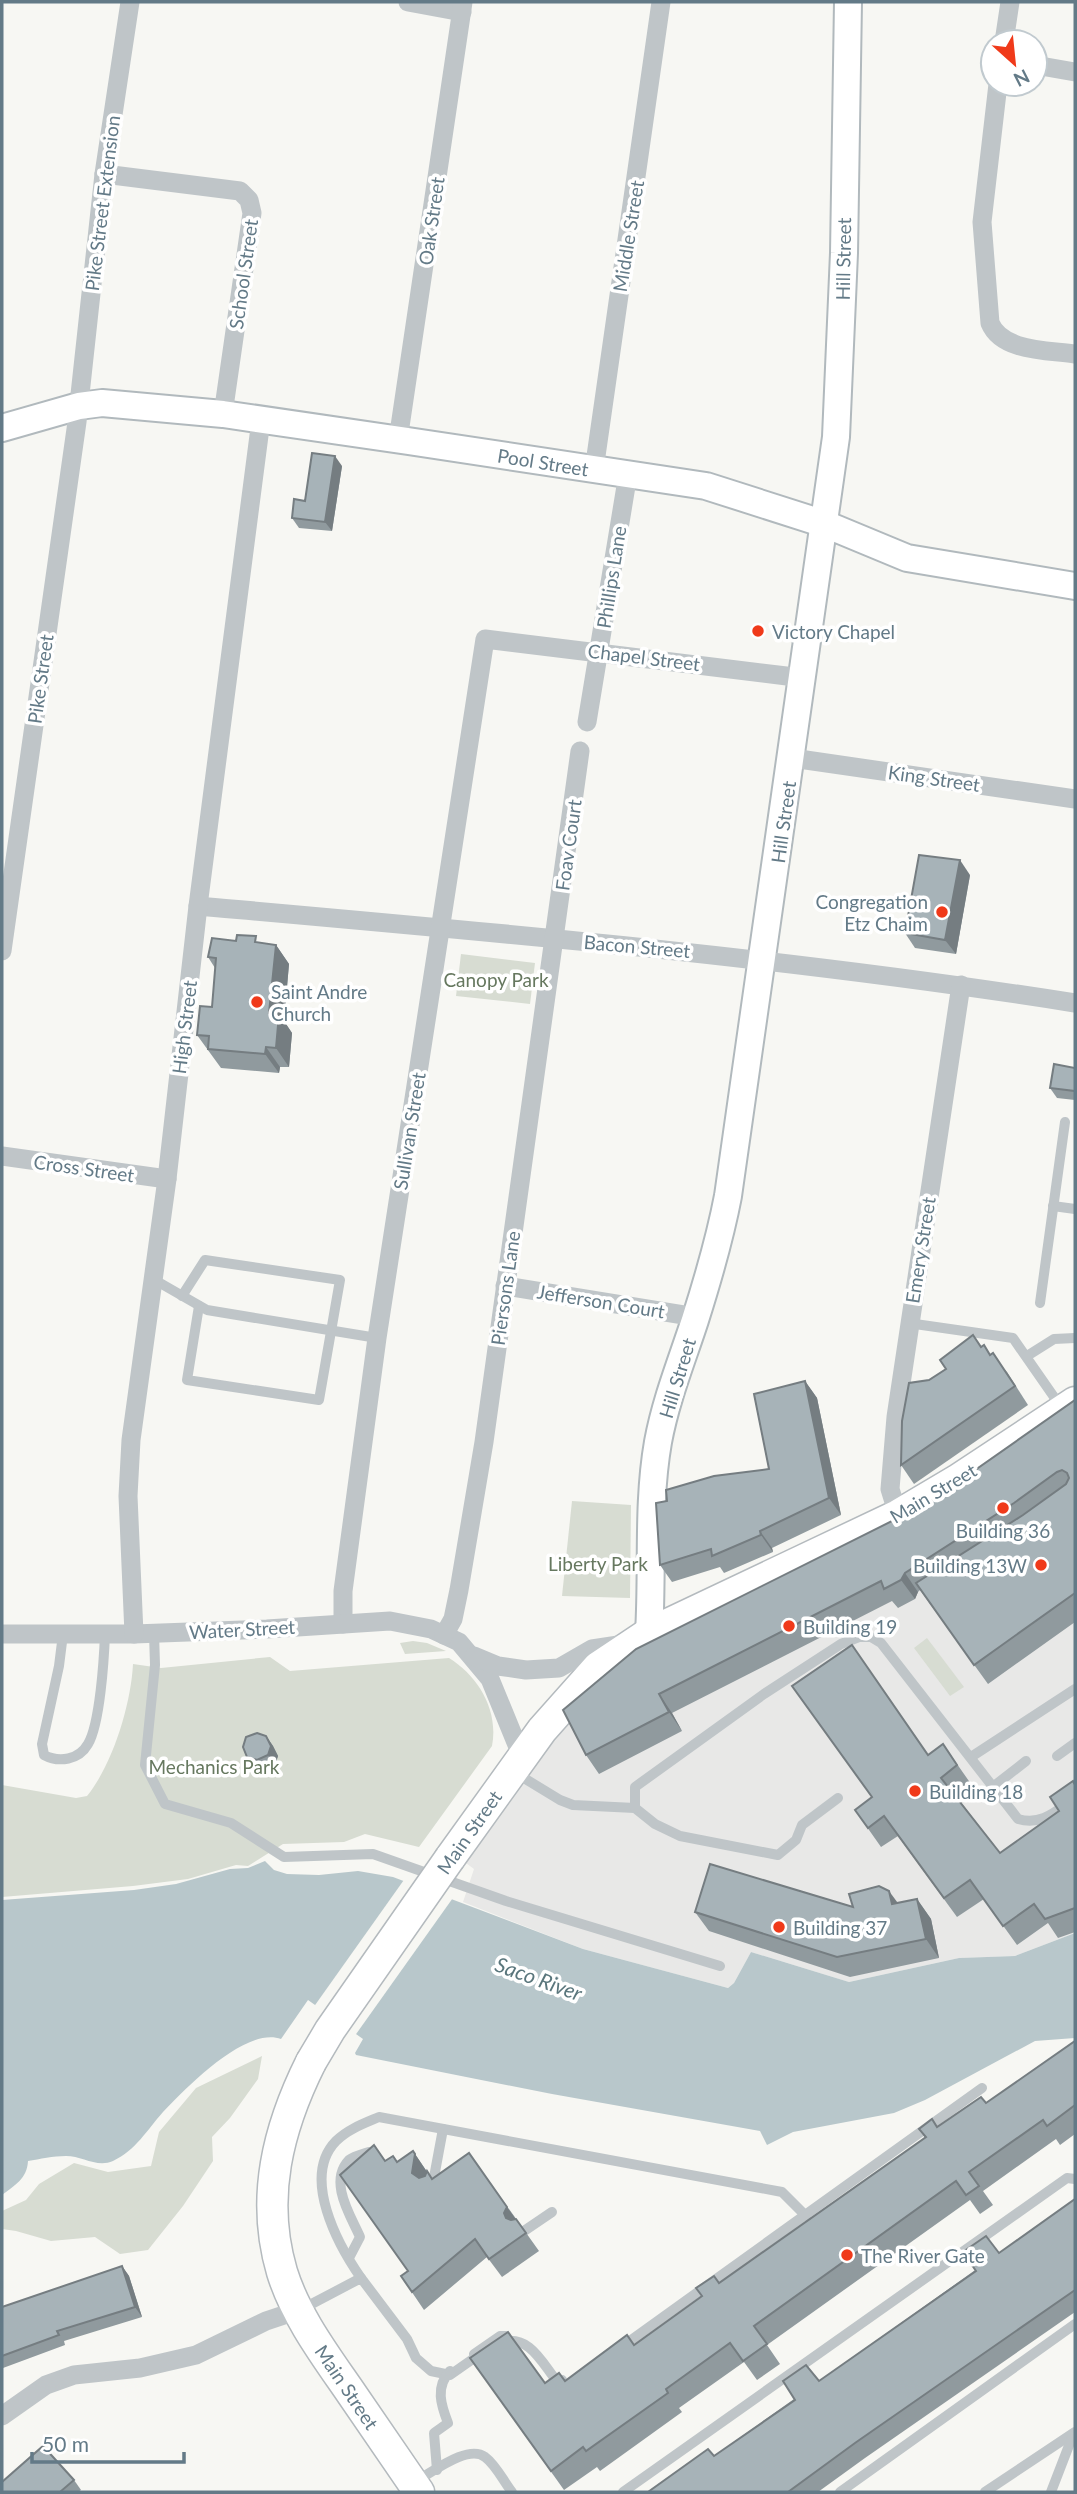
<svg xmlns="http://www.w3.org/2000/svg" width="1077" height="2494" font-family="Lato,sans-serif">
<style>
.built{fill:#e8e8e7}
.green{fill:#d7dcd2}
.water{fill:#b8c7cb}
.pier{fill:#f7f7f3}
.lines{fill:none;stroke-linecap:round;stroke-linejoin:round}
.secondary-casing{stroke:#b1b9bd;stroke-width:30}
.primary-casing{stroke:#b4babe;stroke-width:33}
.lane{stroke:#bfc5c8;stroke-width:10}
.street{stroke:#bfc5c8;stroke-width:19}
.secondary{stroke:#fff;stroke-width:26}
.primary{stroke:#fff;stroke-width:30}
.primary-bridge-casing{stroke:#b4babe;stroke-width:33;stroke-linecap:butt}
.primary-bridge{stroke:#fff;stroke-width:30}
.wall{fill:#909a9e}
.shaded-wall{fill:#757d81}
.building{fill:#a7b3b8;stroke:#757d81;stroke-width:2}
.poi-dot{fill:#f03a1a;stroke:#fff;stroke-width:2.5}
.labels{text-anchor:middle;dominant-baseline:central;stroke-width:7;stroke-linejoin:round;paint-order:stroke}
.street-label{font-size:19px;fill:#637a87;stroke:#fff}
.poi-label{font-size:19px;fill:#637a87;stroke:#fff;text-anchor:start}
.park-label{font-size:19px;fill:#66785f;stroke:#fff}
.water-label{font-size:21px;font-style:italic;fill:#5a767c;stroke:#fff}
</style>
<rect width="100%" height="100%" fill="#f7f7f3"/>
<polygon class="built" points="1075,1402 1075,1933 1015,1956 959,1958 849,1982 751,1952 734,1983 728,1988 583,1949 463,1902 474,1869 454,1854 542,1730 689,1613"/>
<g class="green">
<polygon points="461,954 535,963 530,1004 456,996"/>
<polygon points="572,1501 631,1505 630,1598 562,1596"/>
<polygon points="927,1638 964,1687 950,1696 914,1648"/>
<polygon points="413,1641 427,1643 446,1651 405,1654 400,1643"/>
<path d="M270 1657 290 1671 449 1658C478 1676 499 1710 492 1746L419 1847 365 1834 344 1842 283 1844 248 1866 236 1865 188 1879 133 1886 2 1897V1785L76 1798 87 1796C113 1764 131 1704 133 1664L161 1668Z"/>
<polygon points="262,2056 258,2079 230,2118 212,2137 213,2161 183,2206 148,2250 120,2254 95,2237 51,2241 16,2231 2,2229 2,2211 26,2200 39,2184 74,2163 108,2172 151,2166 159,2132 196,2088"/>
</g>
<path class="water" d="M265 1861 274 1870 287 1874 319 1875 358 1871 393 1877 583 1949 728 1988 734 1983 751 1952 849 1982 959 1958 1015 1956 1075 1933V2038L1035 2041 925 2100 894 2113 793 2132 767 2145 760 2131 552 2094 356 2055 355 2053 363 2039 308 2000 281 2039C246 2026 186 2088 163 2112 147 2130 136 2150 113 2161 97 2168 82 2156 66 2156 53 2156 40 2159 28 2161 27 2179 15 2185 2 2195V1900L134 1890 176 1884 230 1869 248 1868Z"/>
<polygon class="pier" points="406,1877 455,1895 354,2037 313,2008"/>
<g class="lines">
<defs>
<g id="secondary">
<polyline points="2,428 79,406 102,403 223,414 408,441 706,486 825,524 907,558 1075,586"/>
<path d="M649 1633C653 1569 647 1505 658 1442 666 1399 682 1360 695 1320 708 1279 720 1238 728 1196L836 437 844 253 848 2"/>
</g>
<g id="primary">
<polyline points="450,1858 542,1730 598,1667 649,1633 898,1515 957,1480 1075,1402"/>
<path d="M311 2062C278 2128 260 2198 282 2272 295 2314 322 2351 347 2387 371 2422 395 2457 419 2492"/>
</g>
</defs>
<use href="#secondary" class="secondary-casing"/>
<use href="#primary" class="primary-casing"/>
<g class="lane">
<polyline points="1053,1206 1075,1209"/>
<polyline points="153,1279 207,1310 377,1338"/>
<polyline points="182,1296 205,1260 340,1280 319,1400 187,1380 199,1306"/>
<polyline points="1040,1303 1065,1122"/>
<polyline points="908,1323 1013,1338 1061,1407"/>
<polyline points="1027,1356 1054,1339 1075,1338"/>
<polyline points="154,1633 155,1665 145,1765 165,1804 231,1823 284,1857 373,1854 506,1901 720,1966"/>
<path d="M63 1634 59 1666 42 1744 44 1755C59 1763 79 1760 88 1744 100 1724 104 1659 105 1634"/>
<polyline points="1057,1756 1075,1743"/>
<polyline points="971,1757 1075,1689"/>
<polyline points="514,1772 560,1800 573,1805 635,1808 655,1824 680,1836 778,1855 796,1840 802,1825 838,1798"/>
<polyline points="994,1786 1026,1761"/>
<path d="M635 1808V1787L764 1694 841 1644 859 1637H871L881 1643 1018 1819C1042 1826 1056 1811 1075 1798"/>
<polyline points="432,2188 443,2129"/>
<polyline points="524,2231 552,2212"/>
<path d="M349 2258 360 2237C351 2216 328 2182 349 2160 354 2156 363 2154 369 2152"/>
<path d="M361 2278C338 2245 301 2177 336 2141 348 2129 365 2123 379 2117L782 2192 806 2216"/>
<polyline points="302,2309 361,2278 407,2339 416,2358 431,2371 450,2375 480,2354"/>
<path d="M502 2342C529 2335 541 2361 556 2380H562"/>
<polyline points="620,2348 982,2088"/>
<polyline points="474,2354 500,2336 506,2336"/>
<path d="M437 2470 434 2433 448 2423C441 2405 435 2387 450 2371"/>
<path d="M416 2481C433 2472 468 2444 485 2457 496 2465 504 2482 512 2492"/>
<polyline points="623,2492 1067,2178 1075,2179"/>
<polyline points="840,2492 1075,2324"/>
<polyline points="985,2492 1075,2432"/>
<polyline points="1051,2492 1073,2435"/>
</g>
<g class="street">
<polyline points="408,2 462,12"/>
<polyline points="1004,42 1010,2"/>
<polyline points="1035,65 1075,72"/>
<path d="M998 84 982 222 990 323C1002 352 1049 350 1075 354"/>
<polyline points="104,174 240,191 249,200 252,213 223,414"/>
<polyline points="398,440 463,2"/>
<polyline points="594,470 661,2"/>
<polyline points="587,722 628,474"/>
<polyline points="792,758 1075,799"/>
<path d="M198 906C491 932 784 957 1075 1003"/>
<polyline points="2,951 77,422 104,174 130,2"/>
<polyline points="2,1156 167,1179"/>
<polyline points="505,1286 696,1317"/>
<polyline points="898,1515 890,1489 896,1417 961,985"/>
<polyline points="343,1624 343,1591 377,1338 485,639 803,678"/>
<polyline points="2,1634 134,1634 267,1629 390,1621 431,1629 459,1642 490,1679 522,1757"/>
<polyline points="134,1634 128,1496 131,1440 167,1179 198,906 261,420"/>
<polyline points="444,1635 453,1619 459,1590 484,1442 580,751"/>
<polyline points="474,1656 498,1666 526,1670 559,1668 592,1649 625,1644"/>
<polyline points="2,2416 46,2385 74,2375 140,2368 196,2355 266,2321 299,2310"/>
</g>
<use href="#secondary" class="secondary"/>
<use href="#primary" class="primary"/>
<defs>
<polyline id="primary-bridge" points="311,2062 330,2030 450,1858"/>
</defs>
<use href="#primary-bridge" class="primary-bridge-casing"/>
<use href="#primary-bridge" class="primary-bridge"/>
</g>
<g class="wall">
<polygon points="342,466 332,531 299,528 292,518 305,501"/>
<polygon points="970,875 956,954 915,948 905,933"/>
<polygon points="260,943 276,945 289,964 284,1021 292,1033 289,1067 280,1067 279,1073 221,1068 197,1035 212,1007 215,968 208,957"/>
<polygon points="1075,1068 1075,1100 1057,1098 1050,1088"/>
<polygon points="981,1347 1007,1372 1028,1405 914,1484 901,1465 929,1380"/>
<polygon points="805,1381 817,1398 841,1515 772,1548 773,1552 724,1573 720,1567 672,1582 660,1565 667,1501 769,1469"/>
<polygon points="1075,1400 1075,1622 988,1684 920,1590 918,1592 915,1599 898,1608 892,1601 672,1713 682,1731 599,1774 586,1755 563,1710 928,1503"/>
<polygon points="266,1736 273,1746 278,1756 275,1765 264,1770 254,1767 247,1757"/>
<polygon points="943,1744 971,1784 956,1796 1000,1853 1059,1811 1075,1782 1075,1932 1058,1938 1048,1923 1017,1945 984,1899 957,1917 898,1836 881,1847 855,1810"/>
<polygon points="917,1899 931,1919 939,1958 850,1977 709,1931 695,1912 853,1907 897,1903"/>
<polygon points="1075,2041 1075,2134 1060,2145 1056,2139 983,2191 993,2205 980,2214 970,2200 767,2345 780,2364 757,2380 744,2362 679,2408 682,2412 600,2471 597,2467 564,2490 470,2358 545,2383 565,2381 634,2345 702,2296 719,2283 925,2138 919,2129 937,2127 986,2103"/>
<polygon points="413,2151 432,2179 469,2153 539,2251 502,2277 487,2257 424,2310 401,2276 408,2271 385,2161 397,2162"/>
<polygon points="1075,2199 1075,2312 865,2458 818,2492 648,2492 714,2456"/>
<polygon points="122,2266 129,2276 142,2317 64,2341 65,2345 3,2368 2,2307"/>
<polygon points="74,2480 81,2490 78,2492 2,2492"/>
</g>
<g class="shaded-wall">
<polygon points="335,456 342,466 332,531 325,522"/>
<polygon points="960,860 970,875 956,954 945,940"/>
<polygon points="276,945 289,964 284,1021 292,1033 289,1067 276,1048 269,1013"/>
<polygon points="266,1047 280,1067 279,1073 265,1054"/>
<polygon points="805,1381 817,1398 841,1515 829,1498"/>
<polygon points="760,1531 772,1548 773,1552 761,1535"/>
<polygon points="905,1573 918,1592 915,1599 901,1580"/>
<polygon points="659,1694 672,1713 682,1731 669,1712"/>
<polygon points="266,1736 273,1746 278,1756 275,1765 268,1755"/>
<polygon points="889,1891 903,1910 892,1904"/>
<polygon points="917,1899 931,1919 939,1958 926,1939"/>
<polygon points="415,2154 427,2172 425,2191 412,2173"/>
<polygon points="507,2207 520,2225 506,2218 504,2213"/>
<polygon points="122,2266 129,2276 142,2317 135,2307"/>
</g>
<g class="building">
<polygon points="312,453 335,456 325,522 292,518 294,499 305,501"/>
<polygon points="919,855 960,860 945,940 905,933"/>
<polygon points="237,935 256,936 255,942 276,945 269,1013 279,1014 276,1048 266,1047 265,1054 208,1049 209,1036 197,1035 200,1006 212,1007 216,958 208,957 212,938 236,941"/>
<polygon points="1054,1064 1075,1068 1075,1091 1050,1088"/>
<polygon points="973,1335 981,1347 984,1345 990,1355 993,1353 1015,1386 901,1465 902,1421 909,1383 929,1380 946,1369 940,1360"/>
<polygon points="805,1381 829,1498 760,1531 761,1535 712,1556 711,1549 660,1565 656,1503 667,1501 666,1490 714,1476 769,1469 754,1394"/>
<polygon points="1075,1400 1075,1593 974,1665 916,1583 1023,1515 1066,1484 1069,1478 1067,1473 1062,1470 1057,1472 1014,1503 905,1573 901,1580 884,1589 881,1581 659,1694 669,1712 586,1755 563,1710 636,1649 928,1503"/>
<polygon points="852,1645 928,1755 943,1744 957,1765 941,1778 1000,1853 1059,1811 1050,1797 1073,1781 1074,1783 1075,1782 1075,1908 1045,1919 1034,1904 1003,1926 970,1880 944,1898 884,1816 868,1828 855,1810 872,1797 792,1686"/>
<polygon points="257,1733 266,1736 271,1746 268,1755 257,1760 247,1757 243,1747 246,1737"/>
<polygon points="710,1864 853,1907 849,1894 879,1886 889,1891 892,1904 917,1899 926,1939 837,1957 695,1912"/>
<polygon points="1075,2041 1075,2105 1047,2126 1043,2120 969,2172 979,2186 966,2195 956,2181 754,2326 767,2344 743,2361 730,2343 666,2389 668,2393 586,2451 583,2447 551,2471 470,2358 508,2332 545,2383 559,2373 565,2381 627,2335 634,2345 702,2296 696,2288 714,2276 719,2283 926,2137 919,2129 932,2119 937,2127 981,2097 986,2103"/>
<polygon points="374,2145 385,2161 393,2156 397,2162 413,2151 415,2154 412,2173 419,2178 425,2176 427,2171 432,2179 469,2153 507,2207 504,2213 506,2218 511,2220 516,2219 526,2233 489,2259 475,2239 412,2292 401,2276 408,2271 340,2175"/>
<polygon points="1075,2199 1075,2290 855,2443 788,2492 648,2492 708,2449 714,2456 795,2400 783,2381 806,2365 819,2381 976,2271 963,2252 986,2236 999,2253"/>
<polygon points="122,2266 135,2307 57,2331 59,2335 2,2356 2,2307"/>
<polygon points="43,2446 74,2480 60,2492 2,2492 2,2482"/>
</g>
<g class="poi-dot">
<circle cx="758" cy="631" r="7"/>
<circle cx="942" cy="912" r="7"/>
<circle cx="257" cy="1002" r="7"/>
<circle cx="1003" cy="1508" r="7"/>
<circle cx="1041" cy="1565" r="7"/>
<circle cx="789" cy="1626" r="7"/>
<circle cx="915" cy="1791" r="7"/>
<circle cx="779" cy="1927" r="7"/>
<circle cx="847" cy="2255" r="7"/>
</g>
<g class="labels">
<g class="street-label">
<text transform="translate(102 203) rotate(-83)">Pike Street Extension</text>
<text transform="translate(431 221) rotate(-82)">Oak Street</text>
<text transform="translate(628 236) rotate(-81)">Middle Street</text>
<text transform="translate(843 259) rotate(-89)">Hill Street</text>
<text transform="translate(243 274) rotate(-82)">School Street</text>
<text transform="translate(543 462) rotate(9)">Pool Street</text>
<text transform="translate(611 577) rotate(-81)">Phillips Lane</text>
<text transform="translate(644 657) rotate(7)">Chapel Street</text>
<text transform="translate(40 679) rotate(-82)">Pike Street</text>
<text transform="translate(934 778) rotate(8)">King Street</text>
<text transform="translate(783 822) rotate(-82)">Hill Street</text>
<text transform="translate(568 845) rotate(-82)">Foav Court</text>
<text transform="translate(637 946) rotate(5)">Bacon Street</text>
<text transform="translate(184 1027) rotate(-83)">High Street</text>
<text transform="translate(409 1131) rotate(-81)">Sullivan Street</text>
<text transform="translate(84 1168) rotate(8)">Cross Street</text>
<text transform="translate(920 1250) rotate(-81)">Emery Street</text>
<text transform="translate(505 1288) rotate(-82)">Piersons Lane</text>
<text transform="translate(601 1301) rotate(9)">Jefferson Court</text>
<text transform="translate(677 1378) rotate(-73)">Hill Street</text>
<text transform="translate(933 1493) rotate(-31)">Main Street</text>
<text transform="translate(242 1629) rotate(-3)">Water Street</text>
<text transform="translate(469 1832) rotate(-55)">Main Street</text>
<text transform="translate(347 2387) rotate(56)">Main Street</text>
</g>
<g class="poi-label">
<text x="772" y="631">Victory Chapel</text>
<text x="928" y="901" text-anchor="end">Congregation<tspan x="928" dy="22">Etz Chaim</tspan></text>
<text x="271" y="991">Saint Andre<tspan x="271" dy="22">Church</tspan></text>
<text x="1003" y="1530" text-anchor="middle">Building 36</text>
<text x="1027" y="1565" text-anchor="end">Building 13W</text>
<text x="803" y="1626">Building 19</text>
<text x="929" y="1791">Building 18</text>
<text x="793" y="1927">Building 37</text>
<text x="861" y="2255">The River Gate</text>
</g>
<g class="park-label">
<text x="496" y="979">Canopy Park</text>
<text x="598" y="1563">Liberty Park</text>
<text x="214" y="1766">Mechanics Park</text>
</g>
<g class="water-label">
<text transform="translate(539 1978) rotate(20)">Saco River</text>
</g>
</g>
<rect width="1077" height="2494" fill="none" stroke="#637a87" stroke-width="7"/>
<g transform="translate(1014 63) rotate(153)"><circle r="33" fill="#ffffff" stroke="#c1cacf" stroke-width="2"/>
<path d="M0-5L12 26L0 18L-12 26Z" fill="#f03a1a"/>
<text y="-10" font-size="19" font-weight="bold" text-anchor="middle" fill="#637a87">N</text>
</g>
<path d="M32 2452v10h152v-10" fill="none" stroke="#637a87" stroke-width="3.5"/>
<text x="42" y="2452" font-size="21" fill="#637a87" stroke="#ffffff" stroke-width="5" paint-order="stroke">50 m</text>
</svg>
